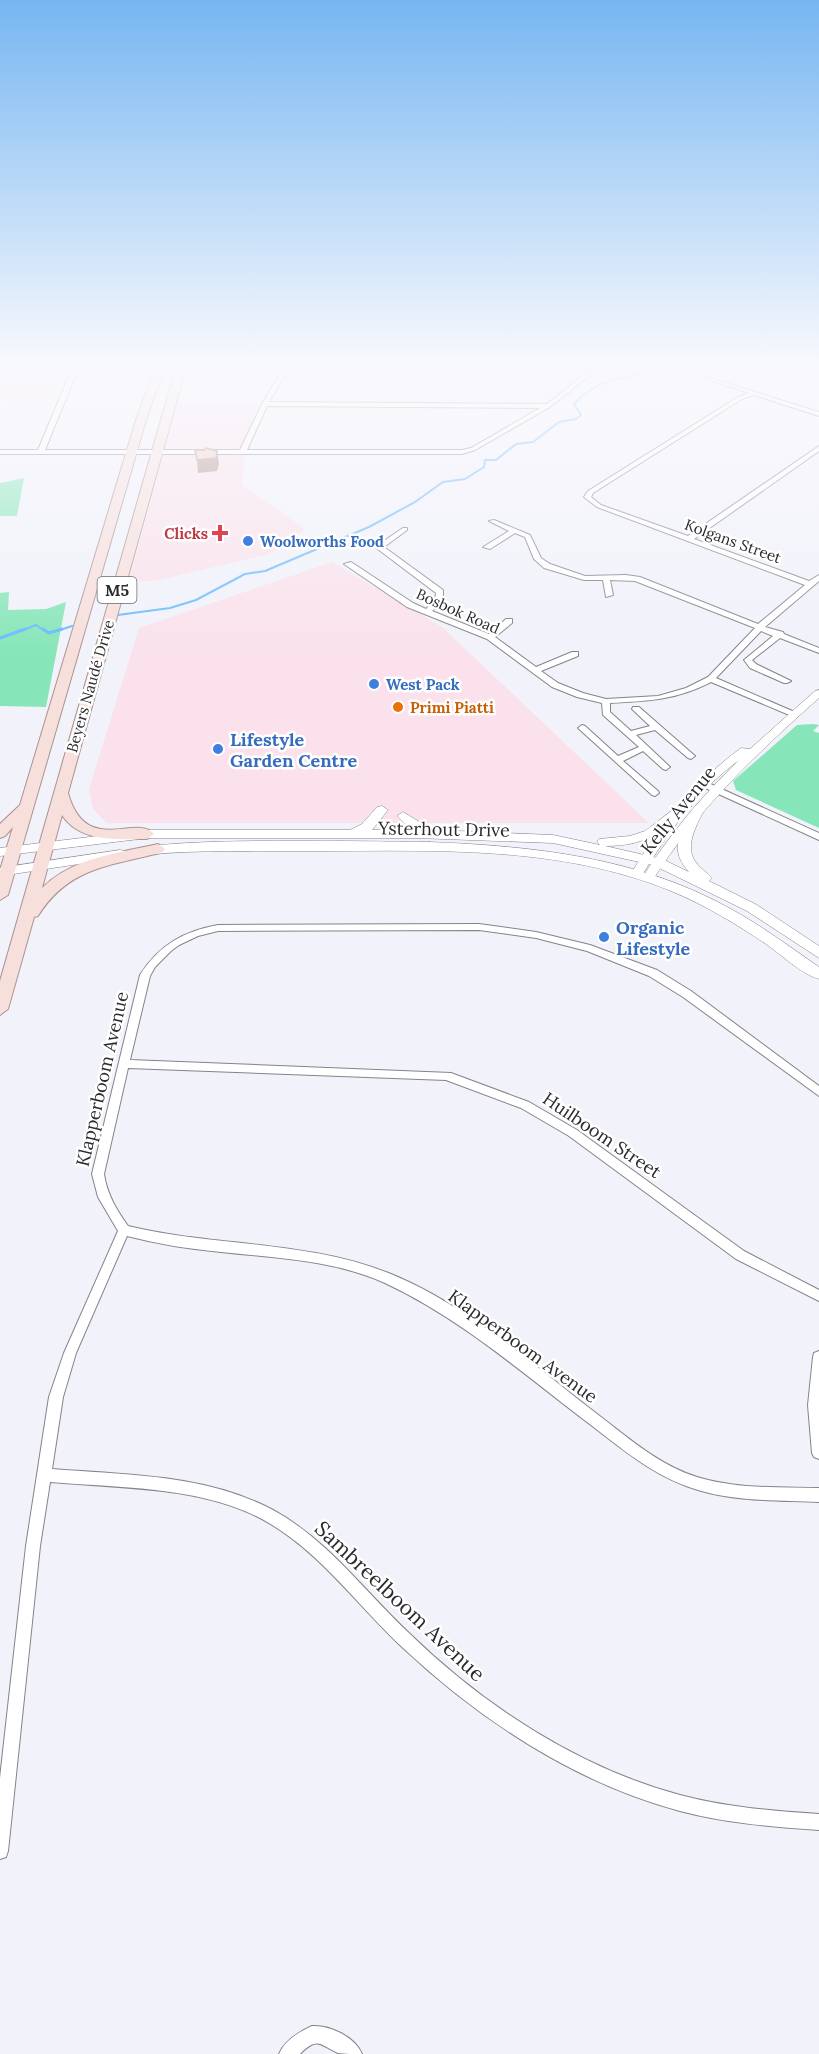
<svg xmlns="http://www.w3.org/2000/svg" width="819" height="2054" font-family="Lora,serif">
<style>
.commercial{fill:#fae1eb}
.education{fill:#fde2e0}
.green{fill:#87e6b9}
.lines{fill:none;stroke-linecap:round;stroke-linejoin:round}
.stream-far1{stroke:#6bbafe;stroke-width:2}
.stream{stroke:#6bbafe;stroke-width:3}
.minor-casing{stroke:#83848b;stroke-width:2}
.tertiary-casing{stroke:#83848b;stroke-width:1}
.secondary-casing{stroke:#83848b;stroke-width:1}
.primary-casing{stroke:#ac9290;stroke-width:2}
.minor{fill:#fff;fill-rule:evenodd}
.tertiary{fill:#fff;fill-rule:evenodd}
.secondary{fill:#fff;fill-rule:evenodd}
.primary{fill:#f7dfdc;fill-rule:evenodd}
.shaded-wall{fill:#ac8d87}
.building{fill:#f5cac1;stroke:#ac8d87;stroke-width:1.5}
.health-dot{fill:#e0444e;stroke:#fff;stroke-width:2}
.shop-dot{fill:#3f7fe0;stroke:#fff;stroke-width:2}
.food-dot{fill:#e8710a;stroke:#fff;stroke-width:2}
.labels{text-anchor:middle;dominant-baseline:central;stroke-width:5;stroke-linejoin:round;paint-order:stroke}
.far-health-label{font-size:15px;font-weight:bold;fill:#be3a42;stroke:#fff;text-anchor:end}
.far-shop-label{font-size:15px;font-weight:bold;fill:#366cbe;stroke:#fff;text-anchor:start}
.far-street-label{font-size:15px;fill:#2a2b2d;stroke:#fff}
.far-food-label{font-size:15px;font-weight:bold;fill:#c56008;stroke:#fff;text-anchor:start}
.shield{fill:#fff;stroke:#6a6b6c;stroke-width:1.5}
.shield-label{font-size:16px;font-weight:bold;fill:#2a2b2d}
.shop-label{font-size:18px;font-weight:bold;fill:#366cbe;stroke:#fff;text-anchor:start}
.street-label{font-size:18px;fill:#2a2b2d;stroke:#fff}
.near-street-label{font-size:21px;fill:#2a2b2d;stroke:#fff}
</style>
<rect width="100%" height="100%" fill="#f1f2fa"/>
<g class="commercial">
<polygon points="178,403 263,404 240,449 176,449 167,445"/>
<polygon points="164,453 245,455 242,485 305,529 270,554 154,581 129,581"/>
<polygon points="332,562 442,627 649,823 107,823 93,809 89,789 139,628"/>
</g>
<polygon class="education" points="0,364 63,364 58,368 58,378 48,402 0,400"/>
<g class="green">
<polygon points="24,478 17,516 0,516 0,483"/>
<polygon points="9,592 8,610 46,609 66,602 46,707 0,706 0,593"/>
<polygon points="813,724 819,725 813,731 819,733 819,828 736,790 733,781 797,725"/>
</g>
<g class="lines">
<g class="stream-far1">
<path d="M118 615 170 608 196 600 245 574 265 571 369 527 415 502 443 482 465 479 484 467 485 460H496L516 444 533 442 559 422 576 419 581 415 574 404C597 379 621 378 653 371L654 364"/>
<polyline points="21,631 36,625 45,631"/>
<polyline points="57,631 72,626"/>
</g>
<g class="stream">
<polyline points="43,629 49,633 62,629"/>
<polyline points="0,638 25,629"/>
</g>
<defs>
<g id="minor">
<path d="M74 364H80L45 450H240L262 404 286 364H292L269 402 547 404 598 364H604L550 407 475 450 462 454H0V450H38ZM267 406 540 408 471 448 462 450H247Z"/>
<path d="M707 377 819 412V416L754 395 742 399 593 493 591 497 601 505 688 536 819 446V451L694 539 809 581 819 575V581L765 627 783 632 784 634 819 648V653L780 638 752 660 756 664 791 681 787 683H784L750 668 744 660 773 636 761 631 716 678 797 713V717H794L711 682C676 700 649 701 610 703V712L631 731 650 726 632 709 633 707H639L695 756 691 759 688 758 655 730 636 735 670 767 666 770 663 769 643 751 623 761 658 791 659 793 655 796 652 795 578 728 582 725 585 726 618 756 639 747 603 715 602 703 577 697 552 687 487 639 407 607 344 564 351 562 413 603 426 609 435 600 436 593 375 547 403 528H407V530L384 547 443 590V601L432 611 489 634 506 619H512V623L495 637 536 667 572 652H578V656L541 671 558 683 583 693 606 699 658 696 686 688 708 677 755 628 635 581 610 580 613 595 606 597 603 580H584L544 568 534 559 525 537 515 533 490 549 483 547 509 531 489 521 494 520 530 535 541 558 550 564 585 576 626 575 640 577 758 624 805 585 597 507 584 497 588 491 738 397 749 393 707 379Z"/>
<polygon points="704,781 819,833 819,840 701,786 701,782"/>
<path d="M479 924 536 932 590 945 657 970 691 991 819 1086V1096L683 997 649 976 587 951 536 938 479 930 218 931 198 936 179 945 171 951 155 967 150 976 130 1060 451 1073 529 1102 577 1130 744 1251 819 1290V1301L736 1259 569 1136 521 1108 446 1080 128 1068 104 1174C107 1194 116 1209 128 1226 215 1247 307 1240 391 1274 469 1306 535 1367 601 1417 631 1440 661 1466 697 1477 736 1489 778 1487 819 1488V1502C779 1500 737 1502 698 1490 653 1477 619 1446 583 1419 519 1370 458 1317 385 1283 334 1260 276 1258 221 1252 189 1249 158 1244 127 1236L76 1353 63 1397 52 1469C126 1475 206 1474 273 1510 328 1540 365 1592 410 1634 484 1706 579 1768 680 1795 725 1807 773 1811 819 1814V1830C773 1827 725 1823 680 1811 575 1783 480 1720 402 1647 356 1604 319 1550 262 1519 199 1486 120 1488 50 1482L40 1546 8 1851 6 1857 0 1859V1778L26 1546 49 1397 64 1353 118 1231 98 1197 92 1174 140 975C159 945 184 931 218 925Z"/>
<polygon points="819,1351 819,1459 814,1457 812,1453 808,1405 813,1357 814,1353"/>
<path d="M312 2026C330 2025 355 2037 362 2054 355 2054 344 2054 338 2053 320 2045 318 2036 300 2054H279C285 2040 299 2032 312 2026Z"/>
</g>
<path id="tertiary" d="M819 690V698C756 754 697 810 652 881L648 882 642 878C670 834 702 796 739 760 697 791 668 833 641 877H633L631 874C660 824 695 782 741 748L750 749 815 691Z"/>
<g id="secondary">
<path d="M686 800 692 804 691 807C662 833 645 846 605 846L662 859 689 872C684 866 679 860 678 851 676 840 689 807 699 804L704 805 705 808C698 823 684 845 695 861 699 868 707 872 712 878L709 881 757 905 819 946V958L747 911 653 865 553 843 416 838H147L0 856V848L147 830H350L362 824 377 807 382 806 388 810 372 830H411L397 816 403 812 433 830 553 835 600 845 597 842 599 839 630 836 645 831Z"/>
<path d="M429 842C533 846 638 857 731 909 762 926 790 947 819 967V979C801 974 782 955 766 944 736 924 705 905 671 891 559 845 435 851 317 851 259 852 201 849 144 855L137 851C150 836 393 842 429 842Z"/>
<polygon points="120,850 125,851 127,854 125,857 0,876 0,868"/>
</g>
<g id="primary">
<polygon points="156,364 166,364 146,420 8,895 0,900 0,870 13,827 5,836 0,838 0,824 20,805 136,420"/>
<path d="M177 364H187L68 793C86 857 136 813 154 834L147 839C118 839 80 843 62 815L42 888C72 858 118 853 158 844L165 849 163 852C112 866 69 866 38 916L34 917 8 1009 0 1015V981Z"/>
</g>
</defs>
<use href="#minor" class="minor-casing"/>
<use href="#tertiary" class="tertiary-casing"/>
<use href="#secondary" class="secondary-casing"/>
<use href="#primary" class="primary-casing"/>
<use href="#minor" class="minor"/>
<use href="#tertiary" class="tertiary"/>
<use href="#secondary" class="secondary"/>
<use href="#primary" class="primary"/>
</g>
<polygon class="shaded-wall" points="217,451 219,464 217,471 198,473 197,460"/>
<polygon class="building" points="206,448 217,451 216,458 197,460 195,450 205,450"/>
<linearGradient id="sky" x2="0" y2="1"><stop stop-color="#76b6f1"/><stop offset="0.56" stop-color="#f9f9fd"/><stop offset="1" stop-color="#f9f9fd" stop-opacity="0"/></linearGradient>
<rect width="819" height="651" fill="url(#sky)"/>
<path class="health-dot" d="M217 524h6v6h6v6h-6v6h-6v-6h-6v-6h6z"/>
<g class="shop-dot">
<circle cx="248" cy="541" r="6"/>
<circle cx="374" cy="684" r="6"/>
<circle cx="218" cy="749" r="6"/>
<circle cx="604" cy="937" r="6"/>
</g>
<circle class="food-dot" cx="398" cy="707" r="6"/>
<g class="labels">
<g class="far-health-label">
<text x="208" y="533">Clicks</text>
</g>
<g class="far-shop-label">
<text x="260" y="541">Woolworths Food</text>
<text x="386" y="684">West Pack</text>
</g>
<g class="far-street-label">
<text transform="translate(733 541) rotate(20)">Kolgans Street</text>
<text transform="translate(458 611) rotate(24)">Bosbok Road</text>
<text transform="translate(90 686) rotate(-74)">Beyers Naudé Drive</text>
</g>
<g class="far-food-label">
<text x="410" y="707">Primi Piatti</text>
</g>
<rect class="shield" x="97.5" y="577" width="39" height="26" rx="4.5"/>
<g class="shield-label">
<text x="117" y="590">M5</text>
</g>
<g class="shop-label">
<text x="230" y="739">Lifestyle<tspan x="230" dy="21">Garden Centre</tspan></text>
<text x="616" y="927">Organic<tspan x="616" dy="21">Lifestyle</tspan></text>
</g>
<g class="street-label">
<text transform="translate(678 810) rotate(-51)">Kelly Avenue</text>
<text transform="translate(444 829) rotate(1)">Ysterhout Drive</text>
<text transform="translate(102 1079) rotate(-77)">Klapperboom Avenue</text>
<text transform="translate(602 1135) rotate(34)">Huilboom Street</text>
<text transform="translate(523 1346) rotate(36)">Klapperboom Avenue</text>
</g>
<g class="near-street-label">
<text transform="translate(400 1601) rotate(43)">Sambreelboom Avenue</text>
</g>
</g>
</svg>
